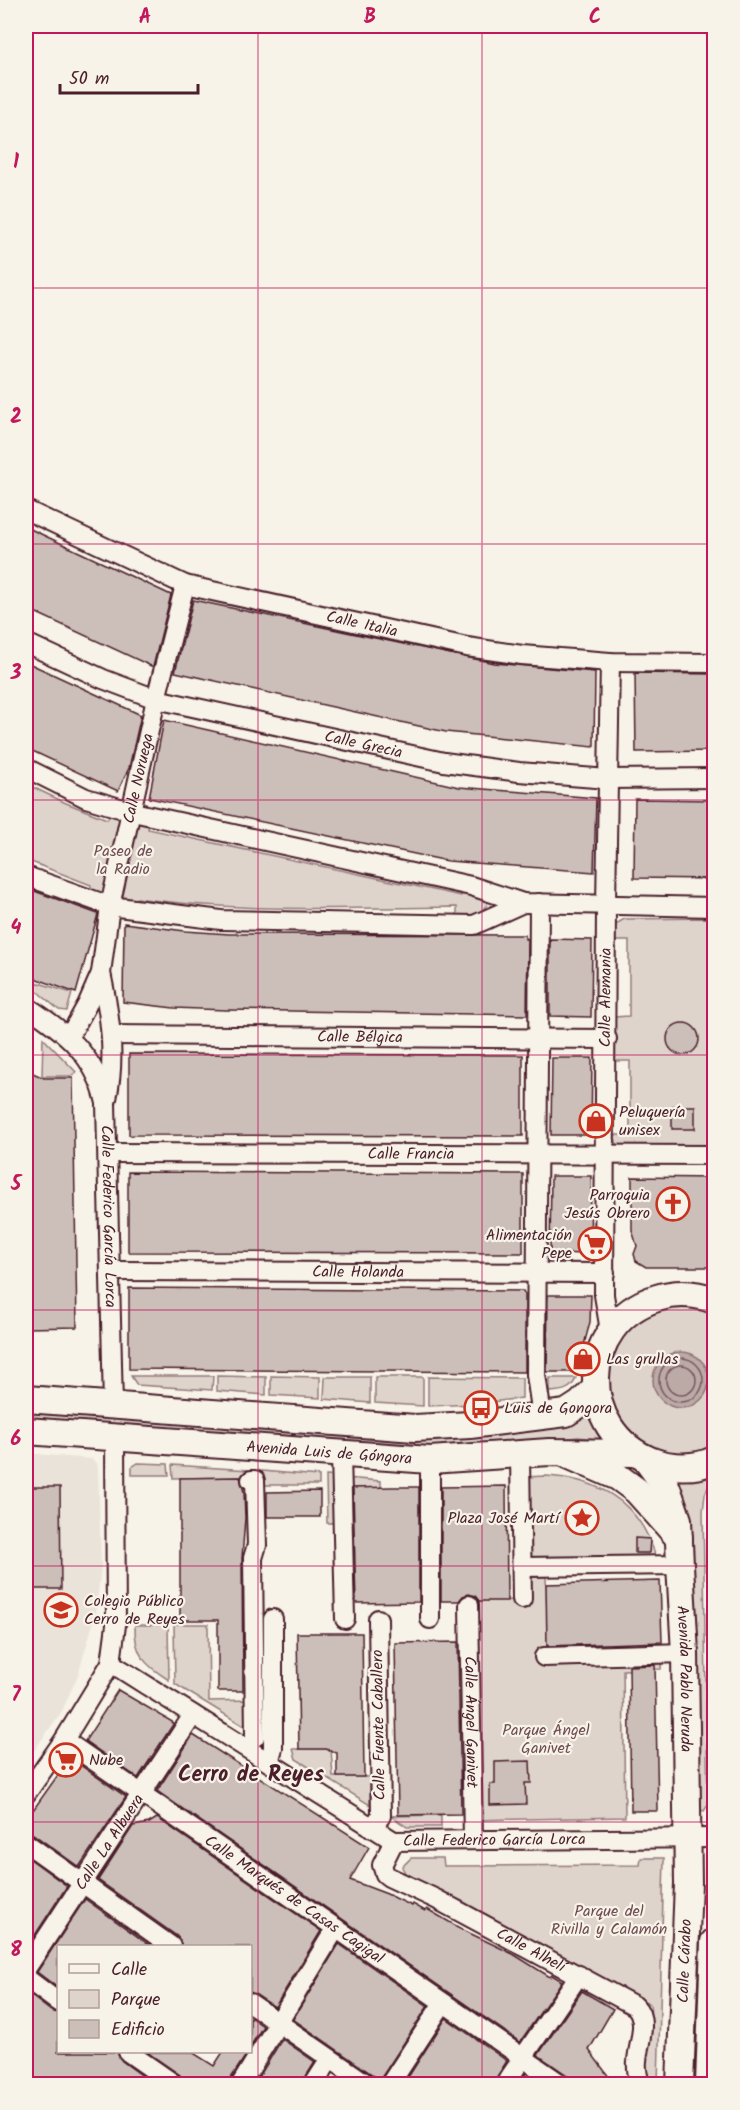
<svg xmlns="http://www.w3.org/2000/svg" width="740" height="2110" font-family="Kalam,sans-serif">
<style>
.built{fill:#eae3da}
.green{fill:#ded4cc;stroke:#947a7c;stroke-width:1.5}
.water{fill:#bcaaa7;stroke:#8e7275;stroke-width:1.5}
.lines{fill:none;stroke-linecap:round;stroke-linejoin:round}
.shore{stroke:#78575d;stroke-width:1.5}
.building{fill:#ccbfb9;stroke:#4a1f2b;stroke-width:1.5}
.street-casing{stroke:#4a1f2b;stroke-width:22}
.secondary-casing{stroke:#4a1f2b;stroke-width:30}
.street{stroke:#f7f3e8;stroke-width:18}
.secondary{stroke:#f7f3e8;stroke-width:26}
.grid{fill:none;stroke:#c2185b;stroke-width:1.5;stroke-opacity:0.55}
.labels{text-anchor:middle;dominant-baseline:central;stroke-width:4.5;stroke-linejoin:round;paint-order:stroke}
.street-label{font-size:16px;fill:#4a1f2b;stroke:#f7f3e8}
.park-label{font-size:16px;fill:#6f4c53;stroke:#f7f3e8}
.poi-label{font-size:16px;fill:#4a1f2b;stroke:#f7f3e8;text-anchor:start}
.district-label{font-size:22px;font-weight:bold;fill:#4a1f2b;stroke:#f7f3e8}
.neatline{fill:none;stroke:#c2185b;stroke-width:2}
.grid-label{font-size:20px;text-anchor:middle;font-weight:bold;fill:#c2185b}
</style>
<rect width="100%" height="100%" fill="#f7f3e8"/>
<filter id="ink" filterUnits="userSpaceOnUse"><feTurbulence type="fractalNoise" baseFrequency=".0167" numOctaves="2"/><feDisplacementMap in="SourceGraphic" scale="12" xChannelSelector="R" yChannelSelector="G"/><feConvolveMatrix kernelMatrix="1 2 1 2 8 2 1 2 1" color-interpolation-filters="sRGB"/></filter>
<g filter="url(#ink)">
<polygon class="built" points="26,1453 91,1459 97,1463 98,1468 101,1565 96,1613 78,1675 62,1711 26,1762"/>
<g class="green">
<path d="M26 784 66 803 107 819 112 814 150 820 148 829 461 896 464 890 486 898 487 905C479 916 470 915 457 916V907C351 908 243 913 137 898L134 901 91 892V885L26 860Z"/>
<path d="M714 918V1149L618 1147 614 1135H630V1061H614V1017L629 1016V941H613C613 929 613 924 625 919Z"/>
<polygon points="32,981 72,993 67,1011 59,1010 32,987"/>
<polygon points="43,1038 76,1072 71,1076 42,1076"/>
<path d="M672 1306 697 1307 714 1314V1447C649 1483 578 1401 619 1340 627 1329 637 1318 650 1312 657 1310 665 1308 672 1306Z"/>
<polygon points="131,1376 213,1376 212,1390 137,1385"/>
<polygon points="217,1376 266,1377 266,1395 217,1391"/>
<polygon points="271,1376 320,1377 320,1398 271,1395"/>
<polygon points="325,1377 370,1377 370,1403 324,1399"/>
<polygon points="375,1377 423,1377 423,1406 375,1403"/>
<polygon points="428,1377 522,1378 522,1398 475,1404 428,1406"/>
<path d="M550 1378H576C572 1390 562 1391 550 1392Z"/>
<path d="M26 1408 479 1436C517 1432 554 1429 589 1414L595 1428 604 1440 578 1437 521 1444 432 1450 26 1421Z"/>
<polygon points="138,1463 168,1464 169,1475 132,1475 132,1467"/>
<polygon points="172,1465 249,1470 249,1477 173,1478"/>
<polygon points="262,1471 319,1476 319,1485 263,1485"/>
<polygon points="326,1476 339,1477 340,1523 327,1523"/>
<path d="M546 1476C602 1479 642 1505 657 1561H530L525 1477Z"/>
<polygon points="713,1477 705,1494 703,1512 708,1805 704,1811 699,1810 676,1479 692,1481"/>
<polygon points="345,1478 381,1481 381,1488 345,1488"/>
<polygon points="513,1577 546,1577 548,1654 662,1652 661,1669 623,1670 625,1817 472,1820 468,1601 513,1600"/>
<polygon points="174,1624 208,1624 209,1701 252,1700 252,1731 175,1684"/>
<path d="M135 1625H168L169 1680C145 1665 134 1655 135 1625Z"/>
<polygon points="293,1749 331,1749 333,1777 370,1777 370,1805 296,1759"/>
<polygon points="441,1815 441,1827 407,1827 391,1816"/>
<path d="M411 1858H443L444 1866 640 1865 641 1858H664L658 2084H647C641 2058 654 2030 650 2004L460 1900 407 1877 402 1867Z"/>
</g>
<circle class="water" cx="681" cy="1380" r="28"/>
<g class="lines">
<g class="shore">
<circle cx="681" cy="1380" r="22"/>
<circle cx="681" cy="1380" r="15"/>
</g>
</g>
<g class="building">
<polygon points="26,527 171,595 153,667 26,608"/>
<polygon points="193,600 494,663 595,672 594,747 446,732 175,672"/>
<polygon points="26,662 141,715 129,768 118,791 26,748"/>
<polygon points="635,673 714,674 714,751 636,752"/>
<polygon points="164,720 459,787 596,798 594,872 448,861 149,798"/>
<polygon points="635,799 714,800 714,879 634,878"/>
<polygon points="26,888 98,914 76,993 26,975"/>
<polygon points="124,923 185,931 229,934 525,935 525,939 528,939 527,1015 226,1010 174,1008 123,1002"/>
<polygon points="550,939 592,940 591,1017 550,1016"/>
<circle cx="683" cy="1039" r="16"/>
<polygon points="129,1054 523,1055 523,1136 129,1135"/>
<polygon points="552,1058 592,1058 591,1135 551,1135"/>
<polygon points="26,1070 44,1078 73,1078 77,1327 26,1328"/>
<rect x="672" y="1106" width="23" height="23"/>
<polygon points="128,1172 523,1174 523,1253 128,1252"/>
<polygon points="551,1176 591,1176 590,1254 550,1253"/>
<polygon points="632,1177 714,1178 714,1267 646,1267 636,1261 634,1254 637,1246 632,1230"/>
<polygon points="129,1288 523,1291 525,1295 525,1372 129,1369"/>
<polygon points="548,1295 591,1295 590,1322 577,1372 547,1372"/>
<polygon points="240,1477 244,1492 245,1518 242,1558 243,1691 218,1691 218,1620 180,1620 180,1478"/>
<polygon points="506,1486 507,1601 479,1601 475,1596 469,1594 463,1596 459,1601 441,1601 441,1487"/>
<polygon points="26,1487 60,1487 61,1589 26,1589"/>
<polygon points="391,1487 419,1487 419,1602 356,1603 353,1488"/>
<polygon points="320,1491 320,1517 267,1517 267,1492"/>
<polygon points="635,1538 650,1539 649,1553 635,1553"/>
<polygon points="660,1581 662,1642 547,1646 546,1584"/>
<polygon points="297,1633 362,1633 364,1777 337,1777 337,1753 326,1749 299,1749"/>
<polygon points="458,1642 461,1814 398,1815 395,1643"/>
<polygon points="655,1665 658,1811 631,1811 629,1666"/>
<polygon points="118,1690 174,1723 138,1778 85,1741"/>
<polygon points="193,1735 369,1847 350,1880 387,1894 412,1906 413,1904 425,1911 427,1909 463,1930 513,1954 550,1977 552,1975 562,1981 520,2042 157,1791"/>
<polygon points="70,1758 126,1797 79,1867 33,1834 26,1832 26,1820"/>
<polygon points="530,1761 531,1783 525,1783 526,1804 490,1805 490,1784 495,1784 495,1762"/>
<polygon points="157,1818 321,1931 275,2007 250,1992 250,1947 182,1947 178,1937 98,1880 133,1826 149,1823"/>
<polygon points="26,1856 67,1886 26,1949"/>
<polygon points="85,1899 152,1947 58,1947 58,1988 37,1972"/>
<polygon points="339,1944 428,2006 381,2078 379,2085 373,2075 293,2019"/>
<polygon points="582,1991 613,2009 589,2050 615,2085 572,2085 567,2075 538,2055"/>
<polygon points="26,1992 51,2011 58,2013 58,2052 117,2052 122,2061 155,2085 26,2085"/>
<polygon points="250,2017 263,2026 250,2047"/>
<polygon points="446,2018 507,2061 496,2078 494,2085 403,2085"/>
<polygon points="282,2039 315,2062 305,2078 303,2085 254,2085"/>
<polygon points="147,2052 192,2052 214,2066 223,2052 248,2052 231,2078 230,2085 185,2085 180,2075"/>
<polygon points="526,2073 542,2085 518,2085"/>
</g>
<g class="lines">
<defs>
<g id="street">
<path id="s1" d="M26 510 185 585 467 647 522 655 610 662 714 663"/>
<path id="s2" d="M26 643 103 679 156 699 444 762 519 772 608 779 714 778"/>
<polyline points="26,768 86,798 133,812 471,886 523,903 714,907"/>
<polyline points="26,876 110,906 221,920 474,925 523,903"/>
<polyline points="539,903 536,1375 542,1416"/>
<path d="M101 973C110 1015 116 1056 107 1099"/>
<path id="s3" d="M26 1006C65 1031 95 1055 106 1103L113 1407"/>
<path id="s4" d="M112 1035 607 1039"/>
<path id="s5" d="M69 1037 87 1005 101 973 110 906 156 699 185 585"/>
<path id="s6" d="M108 1153 714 1155"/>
<path id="s7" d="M110 1271 605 1273"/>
<path id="s8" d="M610 1331 604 1295 606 904 610 662"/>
<path id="s9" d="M115 1438 116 1625 111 1663 394 1841 714 1838"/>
<polyline points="341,1454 345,1619"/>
<polyline points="520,1455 522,1599"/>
<polyline points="430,1460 430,1619"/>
<polyline points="251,1480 255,1480 257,1545 253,1558 255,1737"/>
<polyline points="522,1567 680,1565"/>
<path id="s10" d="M469 1605 473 1840"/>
<polyline points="544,1657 685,1653"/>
<path id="s11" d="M64 1740 561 2084"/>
<polyline points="269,1762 273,1748 273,1619"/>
<polyline points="26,1794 64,1740 111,1663"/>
<polyline points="372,1828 381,1816 378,1619"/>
<path id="s12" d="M394 1841 382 1865 385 1874 389 1877 436 1899 635 2006C649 2020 638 2044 637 2061 636 2069 638 2077 640 2084"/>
<polyline points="26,1843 171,1946"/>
<path id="s13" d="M26 1969 193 1715"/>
<polyline points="26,1978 58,2002"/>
<polyline points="250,2003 367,2084"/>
<polyline points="128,2052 174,2084"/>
<polyline points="241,2084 336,1928"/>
<polyline points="314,2084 330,2059"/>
<polyline points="390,2084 443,2003"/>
<polyline points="505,2084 579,1975"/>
</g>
<g id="secondary">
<path d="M714 1300C695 1293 676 1292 657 1298 577 1323 576 1431 652 1461 671 1468 696 1469 714 1460"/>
<polyline points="26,1399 415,1428 470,1425 566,1413 580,1404 596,1388"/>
<path id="s14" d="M26 1431 430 1460 549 1452 634 1453"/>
<polyline points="568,1455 618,1477 637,1491 679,1538"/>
<path id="s15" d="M645 1458 667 1488 678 1520 680 1565 685 1653 688 1883 680 2084"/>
<polyline points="709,2084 714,1942"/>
</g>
</defs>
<use href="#street" class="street-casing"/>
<use href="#secondary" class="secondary-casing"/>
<use href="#street" class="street"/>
<use href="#secondary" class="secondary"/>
</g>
</g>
<path class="grid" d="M258 26V2084M482 26V2084M26 288H714M26 544H714M26 800H714M26 1055H714M26 1310H714M26 1566H714M26 1822H714"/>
<defs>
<symbol id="shop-ring" viewBox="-11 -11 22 22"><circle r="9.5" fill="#f7f3e8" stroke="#c8321e" stroke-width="1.5"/><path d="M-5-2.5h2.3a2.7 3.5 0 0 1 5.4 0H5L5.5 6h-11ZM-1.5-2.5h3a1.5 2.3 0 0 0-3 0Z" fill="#c8321e"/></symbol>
<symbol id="church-ring" viewBox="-11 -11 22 22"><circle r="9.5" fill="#f7f3e8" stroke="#c8321e" stroke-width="1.5"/><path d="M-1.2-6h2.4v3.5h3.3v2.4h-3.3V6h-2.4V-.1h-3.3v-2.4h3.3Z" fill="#c8321e"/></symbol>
<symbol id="supermarket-ring" viewBox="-11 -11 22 22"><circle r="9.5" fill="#f7f3e8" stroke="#c8321e" stroke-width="1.5"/><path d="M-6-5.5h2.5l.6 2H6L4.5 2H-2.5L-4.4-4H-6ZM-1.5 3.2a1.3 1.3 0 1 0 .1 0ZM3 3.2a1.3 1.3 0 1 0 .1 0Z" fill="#c8321e"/></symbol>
<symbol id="bus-ring" viewBox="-11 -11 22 22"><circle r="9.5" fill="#f7f3e8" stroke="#c8321e" stroke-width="1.5"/><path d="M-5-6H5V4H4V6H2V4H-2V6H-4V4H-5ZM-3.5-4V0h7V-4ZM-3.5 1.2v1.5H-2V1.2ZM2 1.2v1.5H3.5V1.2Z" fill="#c8321e"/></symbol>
<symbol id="sight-ring" viewBox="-11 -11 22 22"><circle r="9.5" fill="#f7f3e8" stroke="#c8321e" stroke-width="1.5"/><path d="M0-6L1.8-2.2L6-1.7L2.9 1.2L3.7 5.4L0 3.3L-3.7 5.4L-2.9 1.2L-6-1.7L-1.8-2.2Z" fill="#c8321e"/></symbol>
<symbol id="school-ring" viewBox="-11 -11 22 22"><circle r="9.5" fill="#f7f3e8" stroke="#c8321e" stroke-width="1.5"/><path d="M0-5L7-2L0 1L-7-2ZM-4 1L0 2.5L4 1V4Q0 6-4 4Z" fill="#c8321e"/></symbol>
</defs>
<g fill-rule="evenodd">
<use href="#shop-ring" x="577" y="1102" width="38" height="38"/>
<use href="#church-ring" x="654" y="1185" width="38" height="38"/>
<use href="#supermarket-ring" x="576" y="1225" width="38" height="38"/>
<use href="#shop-ring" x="564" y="1340" width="38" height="38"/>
<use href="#bus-ring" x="462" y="1389" width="38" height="38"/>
<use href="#sight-ring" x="563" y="1499" width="38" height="38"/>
<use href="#school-ring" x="42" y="1591" width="38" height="38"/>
<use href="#supermarket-ring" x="47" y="1741" width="38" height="38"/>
</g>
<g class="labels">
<g class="street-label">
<text stroke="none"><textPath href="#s1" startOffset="357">Calle Italia</textPath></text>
<text stroke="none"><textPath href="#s2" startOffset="354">Calle Grecia</textPath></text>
<text stroke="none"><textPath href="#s5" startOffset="270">Calle Noruega</textPath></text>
<text stroke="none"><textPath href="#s8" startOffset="334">Calle Alemania</textPath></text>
<text stroke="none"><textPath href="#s4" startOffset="248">Calle Bélgica</textPath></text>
<text stroke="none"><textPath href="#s6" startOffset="303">Calle Francia</textPath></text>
<text stroke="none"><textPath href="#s3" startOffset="243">Calle Federico García Lorca</textPath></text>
<text stroke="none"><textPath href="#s7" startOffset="248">Calle Holanda</textPath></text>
<text stroke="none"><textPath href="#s14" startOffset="304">Avenida Luis de Góngora</textPath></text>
<text stroke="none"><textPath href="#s15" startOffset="230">Avenida Pablo Neruda</textPath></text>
<text stroke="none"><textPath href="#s10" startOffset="117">Calle Ángel Ganivet</textPath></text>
<text transform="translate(379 1725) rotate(-91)">Calle Fuente Caballero</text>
<text stroke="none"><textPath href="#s9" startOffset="660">Calle Federico García Lorca</textPath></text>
<text stroke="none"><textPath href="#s13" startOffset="152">Calle La Albuera</textPath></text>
<text stroke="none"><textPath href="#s11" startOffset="280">Calle Marqués de Casas Cagigal</textPath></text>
<text stroke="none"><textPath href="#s12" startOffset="201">Calle Alhelí</textPath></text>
<text transform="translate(685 1961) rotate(-88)">Calle Cárabo</text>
</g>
<g class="park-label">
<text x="123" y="851">Paseo de<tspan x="123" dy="18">la Radio</tspan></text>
<text x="546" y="1730">Parque Ángel<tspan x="546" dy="18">Ganivet</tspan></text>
<text x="609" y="1911">Parque del<tspan x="609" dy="18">Rivilla y Calamón</tspan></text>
</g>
<g class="poi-label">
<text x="619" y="1112">Peluquería<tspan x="619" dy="18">unisex</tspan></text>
<text x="650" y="1195" text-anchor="end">Parroquia<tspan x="650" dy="18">Jesús Obrero</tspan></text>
<text x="572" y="1235" text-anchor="end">Alimentación<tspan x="572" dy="18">Pepe</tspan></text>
<text x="606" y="1359">Las grullas</text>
<text x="504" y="1408">Luis de Gongora</text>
<text x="559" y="1518" text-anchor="end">Plaza José Martí</text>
<text x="84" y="1601">Colegio Público<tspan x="84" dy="18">Cerro de Reyes</tspan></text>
<text x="89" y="1760">Nube</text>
</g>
<g class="district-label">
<text x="251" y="1775">Cerro de Reyes</text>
</g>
</g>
<rect width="740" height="2110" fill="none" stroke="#f7f3e8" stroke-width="66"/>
<rect x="57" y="1945" width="195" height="108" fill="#f7f3e8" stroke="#b29e9c" stroke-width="1.5"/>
<rect x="69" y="1964" width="30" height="9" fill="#f7f3e8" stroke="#b29e9c" stroke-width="1.5"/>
<text x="111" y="1975" font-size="18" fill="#4a1f2b">Calle</text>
<rect x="69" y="1990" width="30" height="18" fill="#ded4cc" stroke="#b29e9c" stroke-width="1.5"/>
<text x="111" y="2005" font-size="18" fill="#4a1f2b">Parque</text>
<rect x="69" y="2020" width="30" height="18" fill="#ccbfb9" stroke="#b29e9c" stroke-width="1.5"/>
<text x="111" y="2035" font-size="18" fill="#4a1f2b">Edificio</text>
<path d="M60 84v9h138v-9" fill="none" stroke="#4a1f2b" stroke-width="3"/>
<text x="69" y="84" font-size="18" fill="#4a1f2b" stroke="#f7f3e8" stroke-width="4.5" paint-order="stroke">50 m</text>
<rect x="33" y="33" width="674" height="2044" class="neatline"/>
<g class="grid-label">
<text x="145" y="23">A</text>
<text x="370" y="23">B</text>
<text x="595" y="23">C</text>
<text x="16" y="168">1</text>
<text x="16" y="423">2</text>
<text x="16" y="679">3</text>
<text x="16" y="934">4</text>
<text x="16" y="1190">5</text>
<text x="16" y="1445">6</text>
<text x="16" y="1701">7</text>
<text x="16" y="1956">8</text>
</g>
</svg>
